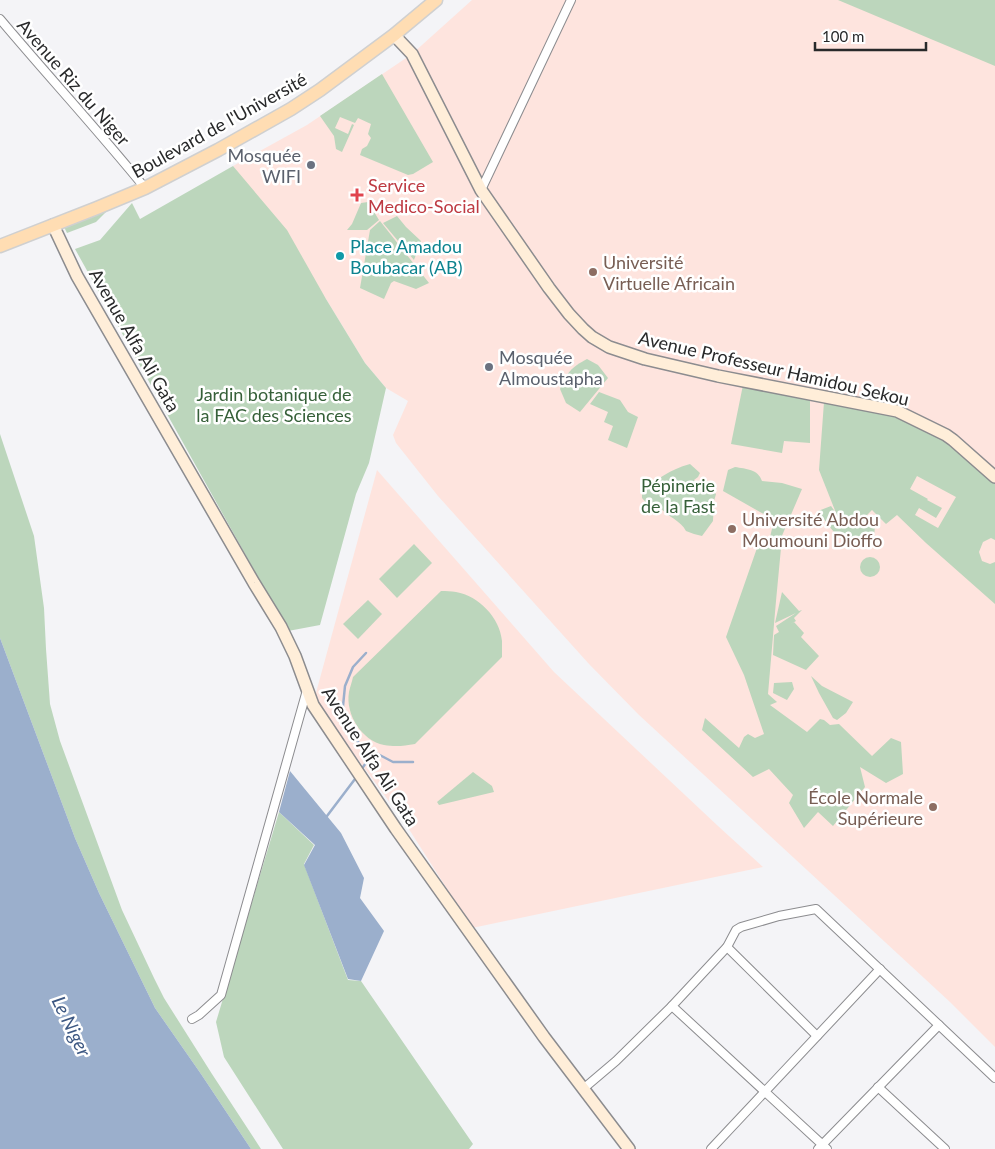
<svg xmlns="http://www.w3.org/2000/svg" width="995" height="1149" font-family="Lato,sans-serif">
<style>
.education{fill:#fee4de}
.green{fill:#bcd6bc;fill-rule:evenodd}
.water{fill:#9bafcc}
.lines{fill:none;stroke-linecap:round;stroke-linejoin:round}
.stream{stroke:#9bafcc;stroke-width:2.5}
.street-casing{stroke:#8c8c8f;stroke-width:10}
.secondary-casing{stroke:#8c8c8f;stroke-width:14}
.primary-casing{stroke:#d0d0d0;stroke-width:15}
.street{stroke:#fff;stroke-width:8}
.secondary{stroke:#ffeed9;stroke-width:11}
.primary{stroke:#ffddb3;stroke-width:12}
.worship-dot{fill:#6b7280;stroke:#fff;stroke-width:2}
.health-dot{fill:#e0444e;stroke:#fff;stroke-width:2}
.culture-dot{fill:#0f9aa8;stroke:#fff;stroke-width:2}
.education-dot{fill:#8d6e63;stroke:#fff;stroke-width:2}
.labels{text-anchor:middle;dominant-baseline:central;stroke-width:5;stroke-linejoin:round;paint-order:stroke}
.street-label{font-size:18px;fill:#28292a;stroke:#fff}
.worship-label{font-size:18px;fill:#5b616d;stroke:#fff;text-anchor:end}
.health-label{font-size:18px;fill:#be3a42;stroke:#fff;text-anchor:start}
.culture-label{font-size:18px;fill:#0d838f;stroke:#fff;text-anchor:start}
.education-label{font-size:18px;fill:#785e54;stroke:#fff;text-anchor:start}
.park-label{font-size:18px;fill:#366039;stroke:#fff}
.water-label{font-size:19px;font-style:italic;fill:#3c5782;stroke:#fff}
</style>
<rect width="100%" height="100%" fill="#f4f4f7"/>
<g class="education">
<polygon points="472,0 995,0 995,1047 950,1002 639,715 589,664 438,496 396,443 393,435 408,401 386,388 365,363 326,299 233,166 307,125 412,54"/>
<polygon points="377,470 554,672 718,826 763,867 472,928 405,823 314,700"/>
</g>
<g class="green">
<polygon points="838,0 995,0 995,66"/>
<polygon points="382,74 433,162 413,174 408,175 360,155 362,149 367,146 371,138 368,134 371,124 358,118 355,123 340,117 335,128 348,134 352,124 354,125 342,152 336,149 334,136 320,116"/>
<polygon points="233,166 287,230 326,299 365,363 386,388 369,463 356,494 320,625 288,631 75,249 100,240 132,203 140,219"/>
<polygon points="368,202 379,220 367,230 347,230 352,224 361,203"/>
<polygon points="106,209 107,211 96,222 67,233 63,225"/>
<polygon points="397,216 406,227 421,241 414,260 383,223"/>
<polygon points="380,221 429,283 416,289 394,281 391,283 384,299 360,288 370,230"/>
<path d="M587 359 598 365 608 378 580 412 566 403 560 389C566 373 572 367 587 359Z"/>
<polygon points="743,385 810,400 810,443 784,441 782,453 731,444"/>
<polygon points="599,392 620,400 628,412 638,417 627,448 608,440 613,426 604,422 608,412 590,404"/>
<path d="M824 402 897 417 938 436 956 449 995 484V540L991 538 983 542 979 552 982 561 990 564 995 562V604L926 543 897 515 886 524 872 510 866 516 875 526 874 537C870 540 865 544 860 546 846 552 826 522 818 511L831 506 836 513 819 470ZM917 476 956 497 938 528 915 515 919 508 936 518 942 508 927 500 928 499 910 489Z"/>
<polygon points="0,434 34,536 44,608 46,649 50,704 60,741 122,910 154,978 164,998 212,1074 261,1149 251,1149 201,1074 155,1008 99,893 75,838 0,638"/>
<path d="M690 464 700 473 698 477 694 480 700 489 708 487 716 494 714 501 713 521 702 536 694 534 686 531C680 519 664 516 658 504L651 508 642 498V491C659 478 669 470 690 464Z"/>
<path d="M735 467C746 469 758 469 762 481L782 483 802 489 781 538V548L776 601 768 694 777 702 770 705 807 732 820 719 824 720 830 725 839 724 872 756 891 738 901 742 903 774 886 783 860 767 865 787 833 826 818 812 804 828 789 803 793 795 769 769 753 777 702 730 705 718 739 748 744 737 748 734 755 738 764 734 744 675 726 637 757 548 768 546 774 520 723 491 728 470Z"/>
<polygon points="414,544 432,563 397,598 379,579"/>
<circle cx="870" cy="567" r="10"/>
<path d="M441 591C446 591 451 591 456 592 479 596 500 618 502 641 502 646 502 652 502 657L415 744C404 746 395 747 384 745 362 741 345 714 349 692 350 687 352 682 353 677Z"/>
<polygon points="782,592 799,611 802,610 794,618 796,621 789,625 794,622 804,633 801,637 819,656 806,670 773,655 774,635 779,632 776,626 796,613 775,623"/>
<polygon points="368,600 382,614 358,639 343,624"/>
<polygon points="811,676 822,686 853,702 846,713 837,720 833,718 819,693"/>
<polygon points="792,682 794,689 787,700 773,693 774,683"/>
<polygon points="473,772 492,786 494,792 439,805 437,802"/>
<polygon points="279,812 314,845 304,864 348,980 361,981 473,1144 469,1149 283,1149 224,1057 216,1022"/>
</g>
<g class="water">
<polygon points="0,638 75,838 99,893 155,1008 201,1074 251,1149 0,1149"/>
<polygon points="290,771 341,833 364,878 360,898 384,931 361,981 348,979 304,865 315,845 279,812"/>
</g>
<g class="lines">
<g class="stream">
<polyline points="366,653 353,667 345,686 343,706 348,725 358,742 374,752 393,762 413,762"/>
<polyline points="363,767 374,752"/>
<polyline points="327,816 355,779"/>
</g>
<defs>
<g id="street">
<path d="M0 19C48 76 98 130 145 188"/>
<polyline points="481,190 571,0"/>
<polyline points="727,947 817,1036"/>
<polyline points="192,1019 199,1015 221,995 307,690"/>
<polyline points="878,1087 945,1149"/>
<polyline points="583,1089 616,1061 672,1006"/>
<polyline points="711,1149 880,969"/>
<polyline points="818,1149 939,1025"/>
<polyline points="827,1149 672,1006 727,947 736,930 741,927 779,916 816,909 995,1078"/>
</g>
<g id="secondary">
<polyline points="394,35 412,54 481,190 549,288 569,314 583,329 592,337 609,347 645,359 718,376 897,411 946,435 953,440 995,477"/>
<polyline points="53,225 77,276 254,583 281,627 295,656 313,705 396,829 544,1037 629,1149"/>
</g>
<polyline id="primary" points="0,246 97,208 145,188 218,150 291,109 320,90 394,35 436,0"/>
</defs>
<use href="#street" class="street-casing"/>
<use href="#secondary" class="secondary-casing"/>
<use href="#primary" class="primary-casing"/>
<use href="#street" class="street"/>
<use href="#secondary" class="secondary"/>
<use href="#primary" class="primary"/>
</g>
<g class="worship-dot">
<circle cx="311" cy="165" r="5"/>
<circle cx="489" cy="367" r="5"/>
</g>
<path class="health-dot" d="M354.5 187.5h5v5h5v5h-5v5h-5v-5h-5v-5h5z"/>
<circle class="culture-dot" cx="340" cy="256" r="5"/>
<g class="education-dot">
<circle cx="593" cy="272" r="5"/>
<circle cx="732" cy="529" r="5"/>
<circle cx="933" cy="807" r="5"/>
</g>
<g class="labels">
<g class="street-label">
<text transform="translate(74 82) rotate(49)">Avenue Riz du Niger</text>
<text transform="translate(219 125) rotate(-29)">Boulevard de l'Université</text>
<text transform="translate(135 340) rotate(60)">Avenue Alfa Ali Gata</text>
<text transform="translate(774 368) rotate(13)">Avenue Professeur Hamidou Sekou</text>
<text transform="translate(371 756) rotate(57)">Avenue Alfa Ali Gata</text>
</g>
<g class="worship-label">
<text x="301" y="155">Mosquée<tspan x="301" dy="21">WIFI</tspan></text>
<text x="499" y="357" text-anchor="start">Mosquée<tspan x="499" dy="21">Almoustapha</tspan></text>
</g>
<g class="health-label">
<text x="368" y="185">Service<tspan x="368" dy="21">Medico-Social</tspan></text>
</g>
<g class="culture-label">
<text x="350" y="246">Place Amadou<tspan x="350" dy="21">Boubacar (AB)</tspan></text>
</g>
<g class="education-label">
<text x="603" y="262">Université<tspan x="603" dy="21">Virtuelle Africain</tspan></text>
<text x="742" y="519">Université Abdou<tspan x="742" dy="21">Moumouni Dioffo</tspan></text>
<text x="923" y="797" text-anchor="end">École Normale<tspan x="923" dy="21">Supérieure</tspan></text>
</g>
<g class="park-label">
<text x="274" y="394">Jardin botanique de<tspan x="274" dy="21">la FAC des Sciences</tspan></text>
<text x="678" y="485">Pépinerie<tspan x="678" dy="21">de la Fast</tspan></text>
</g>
<g class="water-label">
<text transform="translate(72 1026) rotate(64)">Le Niger</text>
</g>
</g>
<path d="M815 42v8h111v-8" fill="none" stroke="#28292a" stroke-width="2.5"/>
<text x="822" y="42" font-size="15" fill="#28292a" stroke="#ffffff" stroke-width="4" paint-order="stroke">100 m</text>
</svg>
